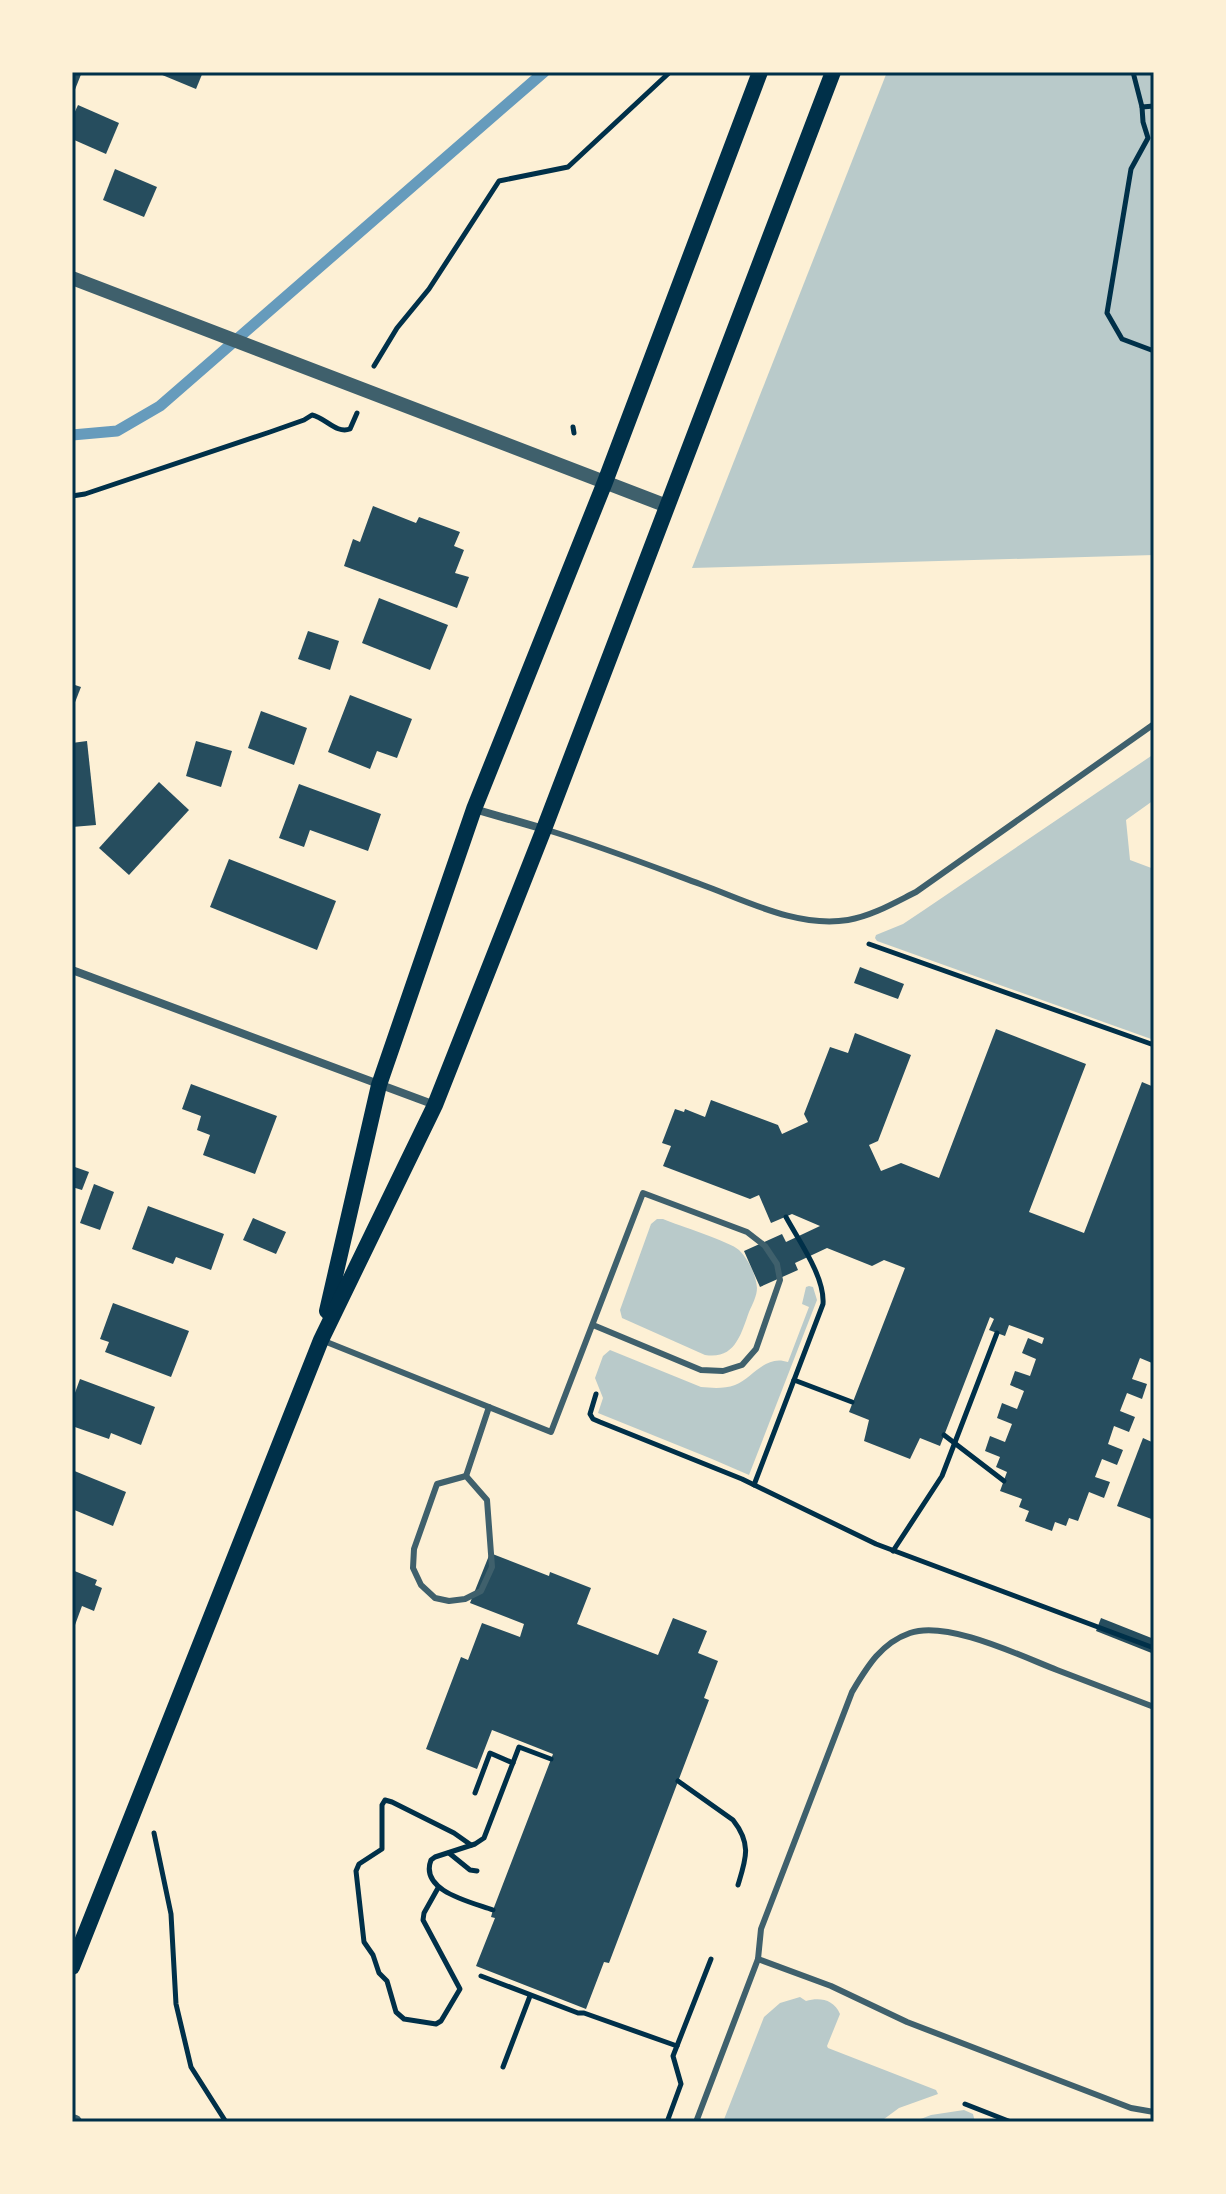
<svg xmlns="http://www.w3.org/2000/svg" width="1226" height="2194" font-family="'Fira Sans Condensed',sans-serif">
<style>
.green{fill:#b9caca}
.lines{fill:none;stroke-linecap:round;stroke-linejoin:round}
.stream{stroke:#669bbc;stroke-width:11}
.building{fill:#264d5e}
.path{stroke:#003049;stroke-width:5}
.service{stroke:#3f606c;stroke-width:6}
.minor{stroke:#3f606c;stroke-width:8}
.tertiary{stroke:#3f606c;stroke-width:14}
.secondary{stroke:#003049;stroke-width:16}
.neatline{fill:none;stroke:#003049;stroke-width:3}
</style>
<rect width="100%" height="100%" fill="#fdf0d5"/>
<g class="green">
<polygon points="887,72 1154,72 1154,555 692,568"/>
<polygon points="1154,754 1154,800 1126,820 1130,860 1154,869 1154,1040 877,941 875,938 876,935 903,924 924,910"/>
<path d="M657 1219H663C677 1225 731 1242 739 1250 748 1259 756 1274 757 1288 757 1296 752 1305 749 1312 741 1334 735 1360 705 1355L622 1318 620 1310 651 1224Z"/>
<path d="M809 1286 813 1287 817 1300 749 1475 712 1459 598 1413 603 1398 595 1378 603 1356 610 1350 701 1387C712 1388 724 1389 735 1385 753 1378 765 1354 788 1362L809 1307 802 1304 806 1287Z"/>
<path d="M800 1997 806 2001C819 1997 834 1999 840 2014L827 2046 828 2048 936 2090 938 2094 899 2108 880 2122H723L764 2017 780 2003Z"/>
<polygon points="964,2110 973,2114 975,2122 913,2122 931,2115"/>
</g>
<g class="lines">
<polyline class="stream" points="72,435 117,431 160,406 544,72"/>
</g>
<g class="building">
<polygon points="72,72 82,72 72,97"/>
<polygon points="155,72 203,72 196,89"/>
<polygon points="78,105 119,123 106,154 72,139 72,118"/>
<polygon points="115,169 157,187 144,217 103,200"/>
<polygon points="373,506 416,523 419,517 460,532 454,546 464,550 455,573 469,577 457,608 344,566 353,539 360,542"/>
<polygon points="379,598 448,625 430,670 362,643"/>
<polygon points="308,631 339,641 330,670 298,659"/>
<polygon points="72,684 81,687 72,710"/>
<polygon points="350,695 412,719 397,758 377,751 370,769 328,752"/>
<polygon points="261,711 307,728 294,765 248,748"/>
<polygon points="87,741 96,825 72,827 72,743"/>
<polygon points="196,741 232,751 221,787 186,776"/>
<polygon points="159,782 189,810 129,875 99,848"/>
<polygon points="299,784 381,814 368,851 310,830 304,847 279,838"/>
<polygon points="229,859 336,901 317,950 210,907"/>
<polygon points="860,967 904,984 898,999 854,983"/>
<polygon points="996,1029 1086,1064 1029,1212 1084,1233 1142,1082 1154,1087 1154,1357 1152,1363 1140,1358 1132,1379 1147,1384 1142,1399 1127,1393 1120,1411 1135,1417 1129,1432 1114,1426 1108,1444 1123,1450 1117,1465 1102,1459 1095,1477 1110,1482 1104,1498 1089,1492 1078,1521 1069,1518 1066,1526 1055,1522 1052,1531 1025,1521 1029,1511 1019,1507 1022,1499 1000,1491 1007,1472 996,1467 1000,1457 985,1451 990,1436 1005,1442 1012,1424 997,1418 1002,1403 1017,1409 1024,1391 1010,1385 1015,1371 1030,1376 1036,1359 1022,1353 1028,1338 1042,1344 1044,1338 1009,1325 1005,1336 989,1330 994,1319 990,1317 940,1446 920,1438 910,1459 864,1441 869,1420 849,1412 905,1268 884,1260 872,1266 827,1248 795,1263 798,1270 760,1287 744,1251 782,1234 786,1242 820,1226 792,1214 771,1223 759,1195 750,1199 663,1166 671,1146 662,1143 675,1109 684,1112 685,1109 705,1117 711,1100 778,1125 782,1134 808,1122 804,1114 830,1047 848,1053 855,1033 911,1055 878,1141 869,1145 881,1171 901,1163 939,1178"/>
<polygon points="191,1084 277,1116 255,1174 203,1155 210,1135 197,1130 201,1116 182,1109"/>
<polygon points="72,1166 89,1172 82,1190 72,1187"/>
<polygon points="94,1184 114,1192 100,1230 80,1223"/>
<polygon points="148,1206 224,1234 211,1270 176,1257 173,1264 132,1249"/>
<polygon points="253,1218 286,1232 276,1254 243,1240"/>
<polygon points="113,1303 189,1331 171,1377 105,1352 109,1342 100,1339"/>
<polygon points="80,1379 155,1407 141,1445 111,1433 109,1439 72,1426 72,1401"/>
<polygon points="1143,1438 1154,1443 1154,1520 1117,1506"/>
<polygon points="72,1470 126,1492 113,1526 72,1509"/>
<polygon points="490,1553 549,1576 550,1572 591,1588 577,1624 658,1655 673,1618 707,1631 698,1653 718,1661 704,1698 709,1700 609,1963 604,1962 586,2009 476,1966 495,1918 491,1917 493,1910 553,1754 492,1730 477,1769 426,1749 461,1657 468,1660 482,1623 520,1637 524,1624 470,1603"/>
<polygon points="72,1570 97,1580 95,1585 102,1588 94,1611 82,1606 75,1625 72,1625"/>
<polygon points="1101,1618 1154,1639 1154,1654 1096,1631"/>
</g>
<g class="lines">
<g class="path">
<polyline points="1133,72 1142,107 1154,106"/>
<polyline points="1142,107 1143,122 1148,138 1131,169 1107,313 1122,339 1154,351"/>
<polyline points="374,366 397,328 429,289 499,181 568,167 670,72"/>
<polyline points="573,427 574,433"/>
<path d="M72 496 85 494 270 432 304 420 312 415C326 418 336 434 350 429L357 413"/>
<polyline points="869,944 1154,1045"/>
<polyline points="794,1380 852,1402"/>
<polyline points="596,1394 590,1414 593,1419 600,1422 742,1479 876,1544 1154,1648"/>
<polyline points="944,1435 1004,1481"/>
<path d="M754 1485 823 1304C825 1277 799 1241 786 1217"/>
<polyline points="893,1551 942,1476 997,1333"/>
<path d="M678 1781 733 1820C752 1844 746 1859 738 1885"/>
<polyline points="475,1793 490,1753 513,1763"/>
<polyline points="154,1833 171,1914 176,2004 191,2067 226,2122"/>
<polyline points="449,1853 470,1870 477,1871"/>
<polyline points="438,1888 424,1913 423,1920 460,1989 441,2021 436,2024 404,2019 396,2012 387,1981 379,1973 373,1955 364,1942 356,1871 359,1864 382,1849 382,1805 385,1800 392,1802 454,1833 471,1845"/>
<path d="M493 1910C471 1902 419 1891 431 1860L435 1857 475 1844 484 1838 519 1747 551 1759"/>
<polyline points="481,1976 578,2013 584,2013 677,2046"/>
<polyline points="503,2067 530,1996"/>
<polyline points="965,2104 1011,2122"/>
<polyline points="667,2122 681,2084 673,2056 711,1959"/>
</g>
<g class="service">
<path d="M544 829C597 845 649 865 700 884 747 901 797 928 848 920 872 916 894 903 916 892L1154 724"/>
<polyline points="324,1341 551,1432 643,1193 747,1232 765,1246 777,1264 780,1280 756,1349 742,1365 723,1371 701,1370 593,1325"/>
<polygon points="466,1476 487,1500 492,1567 481,1591 465,1599 449,1601 435,1598 421,1585 413,1568 414,1549 437,1484"/>
<polyline points="466,1476 489,1407"/>
<polyline points="758,1959 831,1986 907,2022 1131,2108 1154,2112"/>
<path d="M696 2122 758 1959 761 1929 852 1692C867 1667 881 1643 910 1633 947 1620 1021 1656 1057 1670 1089 1682 1122 1695 1154 1707"/>
</g>
<g class="minor">
<polyline points="474,809 544,829"/>
<polyline points="72,970 435,1105"/>
</g>
<g class="tertiary">
<polyline points="72,278 667,506"/>
<polyline points="72,2121 75,2122"/>
</g>
<g class="secondary">
<polyline points="327,1311 379,1085 474,809 605,482 760,72"/>
<polyline points="72,1967 321,1340 435,1105 544,829 833,72"/>
</g>
</g>
<rect width="1226" height="2194" fill="none" stroke="#fdf0d5" stroke-width="148"/>
<rect x="74" y="74" width="1078" height="2046" class="neatline"/>
</svg>
